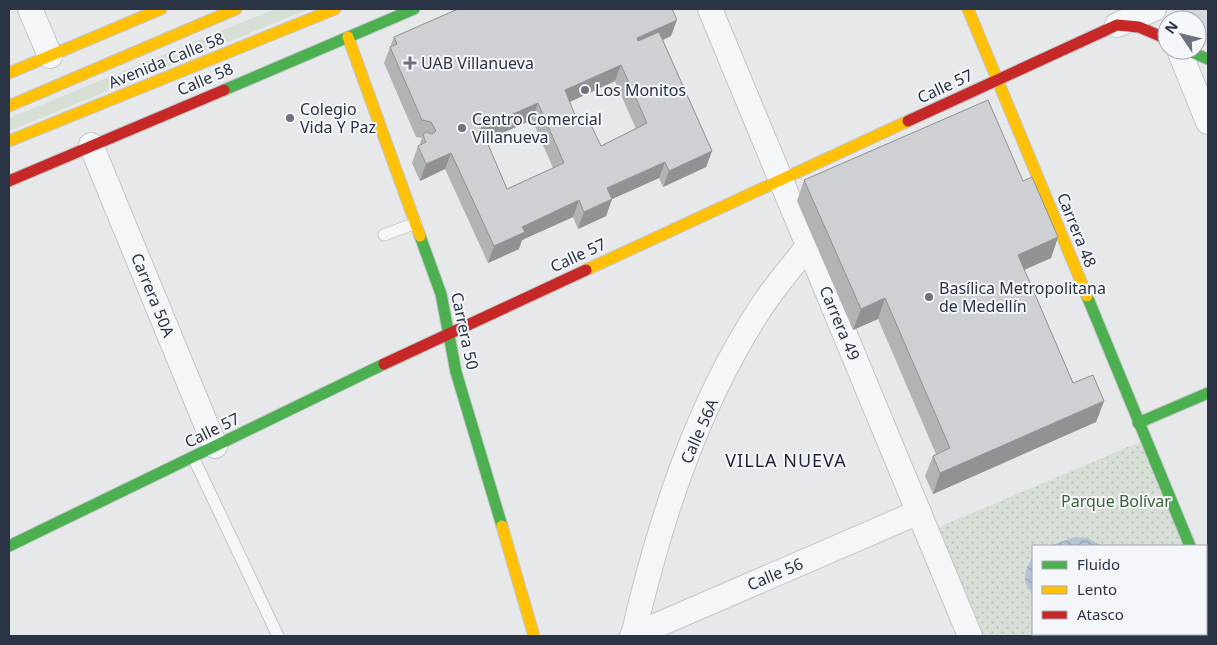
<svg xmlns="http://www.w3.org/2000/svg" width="1217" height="645" font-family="'Noto Sans',sans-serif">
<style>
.built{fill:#d4d7dd}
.green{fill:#d6ded6}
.park{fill:url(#park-dots)}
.water{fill:url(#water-waves)}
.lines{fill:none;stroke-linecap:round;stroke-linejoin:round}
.lane-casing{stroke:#c4c6c8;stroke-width:13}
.street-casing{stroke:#c4c6c8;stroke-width:26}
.fast-casing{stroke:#c4c6c8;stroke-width:13}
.slow-casing{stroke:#c4c6c8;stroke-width:13}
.jam-casing{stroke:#c4c6c8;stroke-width:13}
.lane{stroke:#f5f6f7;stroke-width:11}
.street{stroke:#f5f6f7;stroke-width:24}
.fast{stroke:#4caf50;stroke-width:11}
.slow{stroke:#ffc107;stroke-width:11}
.jam{stroke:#c62828;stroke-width:11}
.wall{fill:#b1b3b5;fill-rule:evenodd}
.shaded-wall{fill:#909294}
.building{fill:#ced0d3;stroke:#909294;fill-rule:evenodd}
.poi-dot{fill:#6c737f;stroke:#f4f6f9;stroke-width:2}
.labels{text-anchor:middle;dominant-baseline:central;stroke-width:4;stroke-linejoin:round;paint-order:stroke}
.street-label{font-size:16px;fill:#2b3445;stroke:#f4f6f9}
.poi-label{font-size:16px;fill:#2b3445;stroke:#f4f6f9;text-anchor:start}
.park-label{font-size:16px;fill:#3f6138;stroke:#f4f6f9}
.neighbourhood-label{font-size:18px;letter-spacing:1px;fill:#1d2536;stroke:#f4f6f9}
</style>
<defs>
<pattern id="park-dots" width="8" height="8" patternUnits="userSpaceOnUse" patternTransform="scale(1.25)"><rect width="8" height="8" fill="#d6ded6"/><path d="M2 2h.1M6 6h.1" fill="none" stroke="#b8bfb9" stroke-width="1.8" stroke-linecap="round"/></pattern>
<pattern id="water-waves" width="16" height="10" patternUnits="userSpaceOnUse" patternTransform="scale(1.25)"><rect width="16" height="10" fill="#b4c4d5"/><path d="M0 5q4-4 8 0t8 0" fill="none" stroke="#93a0af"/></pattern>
</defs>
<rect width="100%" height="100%" fill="#e6e8ea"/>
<polygon class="built" points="1185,9 1208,9 1208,45 1197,46 1197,20 1177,20 1175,14"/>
<polygon class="green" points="275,9 309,9 9,131 9,118"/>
<polygon class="park" points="1140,442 1184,546 1033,546 1033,634 1206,634 1206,599 1208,605 1208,636 974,636 930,531"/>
<g class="water">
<polygon points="1075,537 1088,538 1102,546 1049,546"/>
<path d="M1033 557V594C1021 583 1024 569 1033 557Z"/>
</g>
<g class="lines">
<defs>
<g id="lane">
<polyline points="384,235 416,223"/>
<polyline points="193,457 278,636"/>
</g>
<g id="street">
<polyline points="30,9 50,56"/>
<polyline points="710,9 970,636"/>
<polyline points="1117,25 1154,9"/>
<polyline points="1179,50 1208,122"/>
<polyline points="91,145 215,446"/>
<polyline points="632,636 919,512"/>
<path d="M633 636C659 523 696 407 760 309 774 287 792 267 808 246"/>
</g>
<g id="fast">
<polyline points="1186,50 1208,59"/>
<polyline points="224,90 414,9"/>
<polyline points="420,236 441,294 456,372 502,526"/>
<polyline points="1087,296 1190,546"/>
<polyline points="1138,423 1208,393"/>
<polyline points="9,546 384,364"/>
</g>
<g id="slow">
<polyline points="968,9 1087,296"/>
<polyline points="348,37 420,236"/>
<polyline points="9,73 161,9"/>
<polyline points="9,106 236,9"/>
<polyline points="9,141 335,9"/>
<polyline points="586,270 908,121"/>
<polyline points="502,526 534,636"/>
<polyline points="1206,583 1208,589"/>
</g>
<g id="jam">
<polyline points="908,121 1117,25 1139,27 1167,39"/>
<polyline points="9,181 224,90"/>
<polyline points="384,364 586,270"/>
</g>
</defs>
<use href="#lane" class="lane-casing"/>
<use href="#street" class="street-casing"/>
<use href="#fast" class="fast-casing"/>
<use href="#slow" class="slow-casing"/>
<use href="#jam" class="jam-casing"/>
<use href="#lane" class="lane"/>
<use href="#street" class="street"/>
<use href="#fast" class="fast"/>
<use href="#slow" class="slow"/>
<use href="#jam" class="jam"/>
</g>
<g class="wall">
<path d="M671 36 663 40 712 151 706 167 663 187 659 178 612 199 606 216 578 229 573 217 522 240 519 249 488 263 445 169 420 181 412 163 418 146H419L422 138 416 137 384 63 394 37ZM615 81 636 129 601 146 579 125 569 102ZM532 120 553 168 507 189 486 140Z"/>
<polygon points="804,180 1023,181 1058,237 1051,258 1024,270 1073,383 1104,401 1096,422 933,494 925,476 933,456 936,454 878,319 853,330 797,201"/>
</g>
<g class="shaded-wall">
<polygon points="677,20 671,36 631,54 637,38"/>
<polygon points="621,65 615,81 559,107 565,90"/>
<polygon points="538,103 532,120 475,145 481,128"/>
<polygon points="712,151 706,167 663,187 669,171"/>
<polygon points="451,153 445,169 420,181 426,164"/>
<polygon points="665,162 659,178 601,204 607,188"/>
<polygon points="612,199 606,216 578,229 584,212"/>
<polygon points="579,200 573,217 522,240 519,249 488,263 494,246 522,227"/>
<polygon points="1058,237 1051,258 1010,276 1018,255"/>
<polygon points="885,298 878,319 853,330 861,309"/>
<polygon points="1104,401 1096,422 933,494 940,473"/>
</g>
<g class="building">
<path d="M458 9H672L677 20 637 38 638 41 659 32 712 151 669 171 665 162 607 188 612 199 584 212 579 200 522 227 525 232 494 246 451 153 426 164 418 146 426 142 423 135 426 132 432 134 436 131 431 122 422 120 390 47 397 44 394 37ZM621 65 647 123 601 146 589 121 579 125 565 90ZM538 103 564 163 507 189 481 128Z"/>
<polygon points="988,100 1023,181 1032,177 1058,237 1018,255 1073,383 1093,375 1104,401 940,473 933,456 950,448 885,298 861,309 804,180"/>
</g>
<g class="poi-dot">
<path d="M407.5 55.5h5v5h5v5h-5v5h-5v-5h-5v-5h5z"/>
<circle cx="585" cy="90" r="5"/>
<circle cx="290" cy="118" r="5"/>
<circle cx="462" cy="128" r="5"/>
<circle cx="929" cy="297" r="5"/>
</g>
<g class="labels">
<g class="street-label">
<text transform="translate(166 60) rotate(-22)">Avenida Calle 58</text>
<text transform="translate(205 79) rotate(-23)">Calle 58</text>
<text transform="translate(945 86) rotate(-25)">Calle 57</text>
<text transform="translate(1077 230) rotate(68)">Carrera 48</text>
<text transform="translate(578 255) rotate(-25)">Calle 57</text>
<text transform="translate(153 295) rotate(68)">Carrera 50A</text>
<text transform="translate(840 323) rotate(67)">Carrera 49</text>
<text transform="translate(465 331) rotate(78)">Carrera 50</text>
<text transform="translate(212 430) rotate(-26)">Calle 57</text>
<text transform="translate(699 431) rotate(-66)">Calle 56A</text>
<text transform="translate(775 574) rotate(-23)">Calle 56</text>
</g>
<g class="poi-label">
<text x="421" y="63">UAB Villanueva</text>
<text x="595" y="90">Los Monitos</text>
<text x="300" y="109">Colegio<tspan x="300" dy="18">Vida Y Paz</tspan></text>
<text x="472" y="119">Centro Comercial<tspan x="472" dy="18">Villanueva</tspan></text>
<text x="939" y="288">Basílica Metropolitana<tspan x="939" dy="18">de Medellín</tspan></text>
</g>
<g class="park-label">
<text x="1116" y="501">Parque Bolívar</text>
</g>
<g class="neighbourhood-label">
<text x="786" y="460">VILLA NUEVA</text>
</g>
</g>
<rect width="1217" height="645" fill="none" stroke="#2b3445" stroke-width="20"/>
<rect x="1032" y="545" width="175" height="90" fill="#f4f6f9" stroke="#a4a8b1"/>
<rect x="1042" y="561" width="25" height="8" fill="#4caf50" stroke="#a4a8b1"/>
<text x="1077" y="570" font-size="15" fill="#2b3445">Fluido</text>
<rect x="1042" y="586" width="25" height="8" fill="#ffc107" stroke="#a4a8b1"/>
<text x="1077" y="595" font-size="15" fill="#2b3445">Lento</text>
<rect x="1042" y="611" width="25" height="8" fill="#c62828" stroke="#a4a8b1"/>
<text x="1077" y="620" font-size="15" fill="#2b3445">Atasco</text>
<g transform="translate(1182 35) rotate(305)"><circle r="24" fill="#f4f6f9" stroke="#a4a8b1"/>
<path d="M0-4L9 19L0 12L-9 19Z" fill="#6c737f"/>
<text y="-8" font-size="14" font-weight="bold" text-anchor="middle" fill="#2b3445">N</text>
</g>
</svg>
